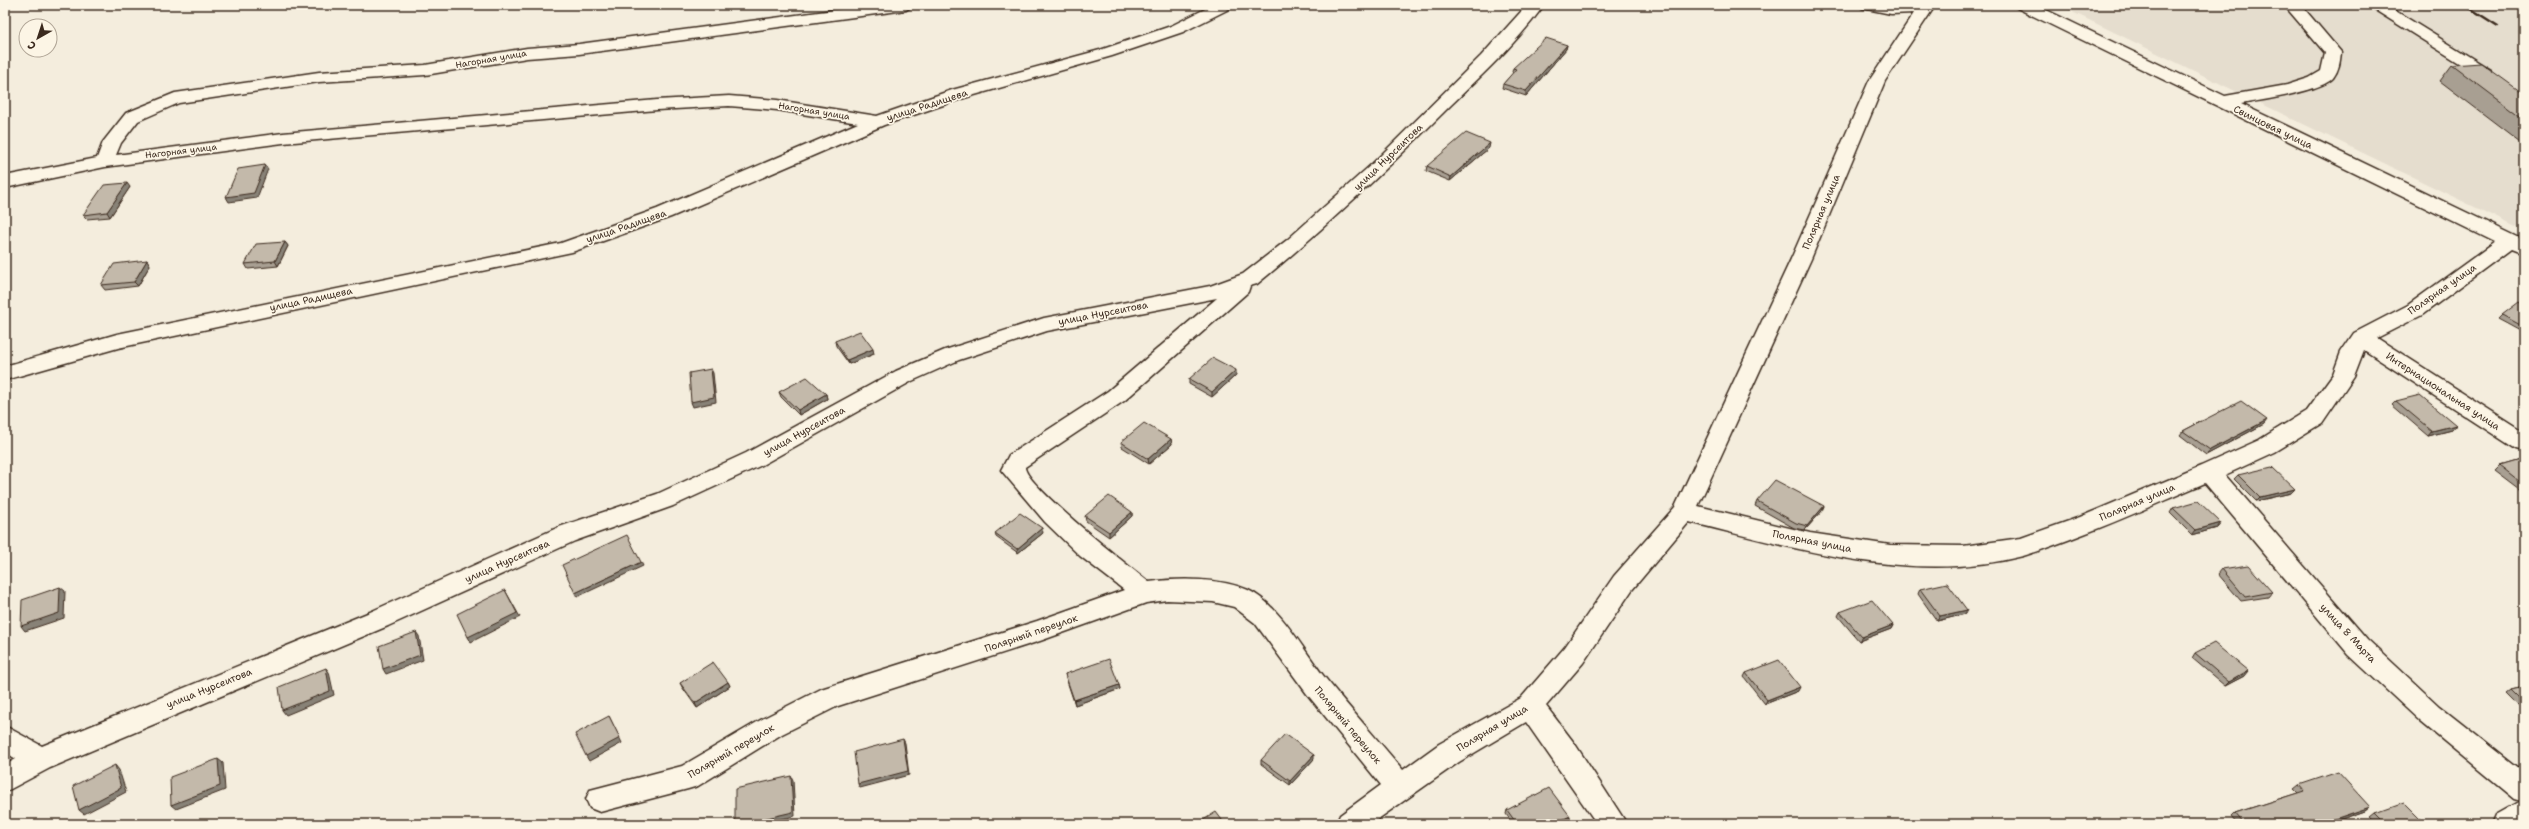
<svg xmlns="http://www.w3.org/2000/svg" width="2529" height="829" font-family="'Shantell Sans',sans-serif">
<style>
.built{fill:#e5ddce}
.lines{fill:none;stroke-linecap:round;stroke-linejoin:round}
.minor-casing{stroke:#3b2a1e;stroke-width:3}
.minor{fill:#fcf5e5;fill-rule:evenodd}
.rail{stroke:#3b2a1e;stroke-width:2.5}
.wall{fill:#a89f92;stroke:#3b2a1e}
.shaded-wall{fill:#888277;stroke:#3b2a1e}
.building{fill:#c3b9aa;stroke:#3b2a1e}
.labels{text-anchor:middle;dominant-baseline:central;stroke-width:3.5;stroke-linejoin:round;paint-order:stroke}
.far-street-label{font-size:9px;fill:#3b2a1e;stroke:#fcf5e5}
.street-label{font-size:10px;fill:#3b2a1e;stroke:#fcf5e5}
</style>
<rect width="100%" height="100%" fill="#f4eddd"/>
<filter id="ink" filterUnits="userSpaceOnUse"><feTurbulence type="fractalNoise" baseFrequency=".025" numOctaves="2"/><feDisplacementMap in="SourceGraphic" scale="8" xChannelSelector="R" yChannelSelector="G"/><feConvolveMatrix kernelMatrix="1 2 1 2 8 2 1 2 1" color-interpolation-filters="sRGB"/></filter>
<g filter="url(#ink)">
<polygon class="built" points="2058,5 2524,5 2524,231"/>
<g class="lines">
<defs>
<g id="minor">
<polygon points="871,5 914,5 906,10 579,54 527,58 425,75 319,82 179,103 138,121 121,143 116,155 283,133 657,100 729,96 777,100 877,116 952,90 1100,50 1171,26 1213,5 1233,5 1231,8 1183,32 1112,56 964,98 884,125 671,217 572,252 118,348 5,380 5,366 117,334 561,243 657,209 858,123 777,110 729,106 657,110 283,143 105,167 5,188 5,176 97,158 103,142 126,113 175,93 319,72 425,65 527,48 579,44"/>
<path d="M1527 5H1544C1518 42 1483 74 1451 105 1389 167 1326 228 1257 284L1250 286 1248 292 1124 401 1025 467C1024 484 1131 568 1149 582 1180 578 1220 578 1248 590 1279 604 1305 653 1326 679 1351 710 1377 739 1403 770L1439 744 1521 698 1565 647 1614 576 1675 507 1791 259 1869 81 1914 13 1891 14 1862 8 1860 5H1938L1933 9 1885 81 1811 259 1698 506 1810 533 1890 545 1963 546 2021 538 2080 517 2201 466 2259 440 2306 411 2333 374 2341 352 2354 333 2408 305 2495 242 2017 8 2015 5H2036L2225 96 2287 85 2309 78 2321 71 2325 53 2284 5H2301L2341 52C2340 62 2339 70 2333 78 2320 92 2260 100 2241 104L2524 240V254L2511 249 2422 315 2377 338 2524 432V451L2516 449 2364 350 2354 376 2322 423 2275 452 2225 475 2367 639 2439 706 2524 773V824H2492L2496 815 2521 801 2514 799 2421 722 2349 655 2205 483C2160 502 2115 523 2068 540 2053 545 2038 552 2023 556 1912 585 1796 548 1689 522L1632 590 1583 663 1546 706 1575 744 1627 824H1597L1526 722 1459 762 1371 824H1336L1340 815 1381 785 1307 694 1255 623 1234 607 1213 602 1167 600 1146 603 1040 641 838 706 782 734 698 786 688 789 600 812 590 808 586 799 590 790 682 766 764 718 821 689 1037 621 1124 590 1080 556 1045 522 1001 470 1009 455 1108 391 1217 298 1047 331 959 360 912 381 762 465 673 506 575 541 388 626 50 768 5 792V765L16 759 5 752V726L42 746 370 612 559 527 657 494 746 453 896 371 945 350 1044 318 1210 286 1243 274 1287 240 1373 163 1481 56Z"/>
<polygon points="2367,5 2386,5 2491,70 2489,74 2477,74"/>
</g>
</defs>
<use href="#minor" class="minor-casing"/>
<use href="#minor" class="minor"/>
<polyline class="rail" points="2465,5 2498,26"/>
</g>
<g class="wall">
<polygon points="1567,45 1566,49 1526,96 1502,88 1503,84 1513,73 1512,72 1513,68"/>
<polygon points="2452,65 2524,94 2524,145 2440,81"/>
<polygon points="1489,148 1450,181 1426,171 1427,166"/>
<polygon points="130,187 110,217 87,219 83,215"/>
<polygon points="285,242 288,246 278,266 248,269 245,264"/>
<polygon points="147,260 150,265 138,286 105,290 101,285"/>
<polygon points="2524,305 2524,331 2522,332 2498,319 2502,315"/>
<polygon points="835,341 874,354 849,364 836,346"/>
<polygon points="1236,375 1212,397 1189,384 1189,379"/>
<polygon points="779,392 826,394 827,399 799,415 781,397"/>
<polygon points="2396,401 2456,425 2452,430 2428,436 2392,405"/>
<polygon points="2202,421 2264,424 2206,455 2180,435 2183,431"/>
<polygon points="1171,439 1172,444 1149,464 1122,447 1121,442"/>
<polygon points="2524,459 2524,493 2495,471 2500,466"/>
<polygon points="2238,475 2291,493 2256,501 2234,479"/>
<polygon points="1757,501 1822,511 1805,530 1794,528 1755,506"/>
<polygon points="2173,508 2221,523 2217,528 2192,535 2170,513"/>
<polygon points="1132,512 1132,516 1109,537 1086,521 1085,516"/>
<polygon points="995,533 1043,533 1018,553 996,537"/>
<polygon points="2222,569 2272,592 2268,597 2241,601 2218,574"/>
<polygon points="1920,589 1965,614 1937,621 1918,594"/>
<polygon points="1840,612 1893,625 1891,629 1859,641 1838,616"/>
<polygon points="2195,653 2244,676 2225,686 2192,658"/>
<polygon points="1746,673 1798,691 1765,704 1744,677"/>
<polygon points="1065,674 1119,685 1120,689 1075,705 1066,678"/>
<polygon points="728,682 730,686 697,708 682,687 680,683"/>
<polygon points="2524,687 2524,712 2506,694 2511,690"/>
<polygon points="1314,759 1290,785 1261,764 1261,760"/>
<polygon points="2299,785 2370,807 2365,811 2327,824 2237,824 2231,817 2235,813 2298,793 2294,789"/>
<polygon points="1507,810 1570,816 1569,820 1561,824 1513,824 1506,814"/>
<polygon points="2376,813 2425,824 2378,824 2371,817"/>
</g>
<g class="shaded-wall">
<polygon points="1567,45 1566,49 1526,96 1526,91"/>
<polygon points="1490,143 1489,148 1450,181 1451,177"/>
<polygon points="265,165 268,169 257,198 229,202 226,197"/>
<polygon points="127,183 130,187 110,217 107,212"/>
<polygon points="285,242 288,246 278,266 275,261"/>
<polygon points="147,260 150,265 138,286 134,282"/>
<polygon points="873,349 874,354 849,364 847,360"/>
<polygon points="711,369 713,373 716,402 693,407 691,402"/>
<polygon points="1236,370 1236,375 1212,397 1212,392"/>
<polygon points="826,394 827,399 799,415 798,410"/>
<polygon points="2267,420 2264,424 2206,455 2210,450"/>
<polygon points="2456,425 2452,430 2428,436 2432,431"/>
<polygon points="1171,439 1172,444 1149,464 1148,459"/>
<polygon points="2295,489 2291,493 2256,501 2260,497"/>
<polygon points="1824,506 1822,511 1805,530 1807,526"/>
<polygon points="1132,512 1132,516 1109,537 1109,532"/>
<polygon points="2221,523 2217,528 2192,535 2196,530"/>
<polygon points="1042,528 1043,533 1018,553 1017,549"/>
<polygon points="641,562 643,566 577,597 575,593"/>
<polygon points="60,587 65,591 64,618 25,631 21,626"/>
<polygon points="505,590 520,617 471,642 468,637"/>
<polygon points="1967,610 1965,614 1937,621 1940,616"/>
<polygon points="1893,625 1891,629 1859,641 1862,637"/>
<polygon points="416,632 419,636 423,660 386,674 383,669"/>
<polygon points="326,668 329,672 334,695 286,715 282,710"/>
<polygon points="2248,671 2244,676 2225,686 2229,682"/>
<polygon points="728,682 730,686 697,708 695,703"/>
<polygon points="1119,685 1120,689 1075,705 1074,700"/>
<polygon points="1800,687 1798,691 1765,704 1767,700"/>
<polygon points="609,716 622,743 589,761 586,756"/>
<polygon points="903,739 905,743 909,775 860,788 858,784"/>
<polygon points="1314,755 1314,759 1290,785 1290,781"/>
<polygon points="218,759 223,763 225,790 176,809 171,805"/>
<polygon points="115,765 119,770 126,792 84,814 79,810"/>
<polygon points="791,776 793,780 795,816 761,824 741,824"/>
<polygon points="2370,807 2365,811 2327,824 2320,824"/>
<polygon points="1570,816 1569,820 1561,824 1554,824"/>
</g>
<g class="building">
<polygon points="1546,38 1567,45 1526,91 1503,84 1516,69 1513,68"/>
<polygon points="2481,63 2524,94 2524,119 2452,65"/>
<polygon points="1466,133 1490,143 1451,177 1427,166"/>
<polygon points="265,165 254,193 226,197 238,169"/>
<polygon points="127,183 107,212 83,215 104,185"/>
<polygon points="285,242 275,261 245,264 256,244"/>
<polygon points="147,260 134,282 101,285 114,264"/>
<polygon points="2519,302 2524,305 2524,327 2502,315"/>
<polygon points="860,331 873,349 847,360 835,341"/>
<polygon points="1213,358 1236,370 1212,392 1189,379"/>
<polygon points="711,369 714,397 691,402 689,373"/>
<polygon points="807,377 826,394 798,410 779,392"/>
<polygon points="2420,395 2456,425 2432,431 2396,401"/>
<polygon points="2241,401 2267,420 2210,450 2183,431 2202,421"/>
<polygon points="1144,423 1171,439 1148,459 1121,442"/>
<polygon points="2524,459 2524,485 2500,466"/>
<polygon points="2272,467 2295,489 2260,497 2238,475"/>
<polygon points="1775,480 1824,506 1807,526 1796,523 1757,501"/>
<polygon points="1109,496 1132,512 1109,532 1085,516"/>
<polygon points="2198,501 2221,523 2196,530 2173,508"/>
<polygon points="1020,513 1042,528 1017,549 995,533"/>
<polygon points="627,535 641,562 575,593 562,565"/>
<polygon points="2248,565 2272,592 2245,597 2222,569"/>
<polygon points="1947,583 1967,610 1940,616 1920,589"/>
<polygon points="60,587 59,613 21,626 22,600"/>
<polygon points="505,590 517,613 468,637 457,614"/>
<polygon points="1872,600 1893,625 1862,637 1840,612"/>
<polygon points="416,632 420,655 383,669 379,646"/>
<polygon points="2214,643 2248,671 2229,682 2195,653"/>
<polygon points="1109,659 1119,685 1074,700 1065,674"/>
<polygon points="1779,660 1800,687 1767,700 1746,673"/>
<polygon points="713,662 728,682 695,703 680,683"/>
<polygon points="326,668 330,691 282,710 279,687"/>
<polygon points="2524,687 2524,703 2511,690"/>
<polygon points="609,716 620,738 586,756 575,734"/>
<polygon points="1285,734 1314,755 1290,781 1261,760"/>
<polygon points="903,739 908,771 858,784 854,752"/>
<polygon points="218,759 220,786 171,805 170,777"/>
<polygon points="115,765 121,788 79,810 73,786"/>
<polygon points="2338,772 2370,807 2320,824 2244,824 2235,813 2304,791 2299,785"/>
<polygon points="791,776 793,812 741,824 735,824 735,789"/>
<polygon points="1549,788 1570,816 1554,824 1517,824 1507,810"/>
<polygon points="2404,803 2425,824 2387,824 2376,813"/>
<polygon points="1216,812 1225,824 1197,824"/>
</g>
</g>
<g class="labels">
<g class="far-street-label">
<text transform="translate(491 59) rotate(-10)">Нагорная улица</text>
<text transform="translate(814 111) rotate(9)">Нагорная улица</text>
<text transform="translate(181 151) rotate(-7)">Нагорная улица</text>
</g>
<g class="street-label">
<text transform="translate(927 105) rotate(-18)">улица Радищева</text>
<text transform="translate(2273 127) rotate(26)">Свинцовая улица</text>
<text transform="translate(1388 157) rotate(-44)">улица Нурсеитова</text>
<text transform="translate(1821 212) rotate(-67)">Полярная улица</text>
<text transform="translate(626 226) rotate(-19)">улица Радищева</text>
<text transform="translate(2442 289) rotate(-35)">Полярная улица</text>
<text transform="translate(311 299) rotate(-12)">улица Радищева</text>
<text transform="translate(1103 313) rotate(-11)">улица Нурсеитова</text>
<text transform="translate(2443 391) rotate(33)">Интернациональная улица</text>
<text transform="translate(804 431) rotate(-29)">улица Нурсеитова</text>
<text transform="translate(2137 502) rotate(-23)">Полярная улица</text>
<text transform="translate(1812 541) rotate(11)">Полярная улица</text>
<text transform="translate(507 561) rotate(-24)">улица Нурсеитова</text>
<text transform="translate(1031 633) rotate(-19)">Полярный переулок</text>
<text transform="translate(2348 633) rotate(47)">улица 8 Марта</text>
<text transform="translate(209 688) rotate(-22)">улица Нурсеитова</text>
<text transform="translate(1348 725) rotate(50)">Полярный переулок</text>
<text transform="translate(1492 728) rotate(-31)">Полярная улица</text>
<text transform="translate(731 751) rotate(-30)">Полярный переулок</text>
</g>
</g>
<rect width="2529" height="829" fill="none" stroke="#fcf5e5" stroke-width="20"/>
<rect x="10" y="10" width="2509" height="809" fill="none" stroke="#3b2a1e" stroke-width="1.5" filter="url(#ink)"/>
<g transform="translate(38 38) rotate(219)"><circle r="19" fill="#fcf5e5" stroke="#afa495"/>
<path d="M0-3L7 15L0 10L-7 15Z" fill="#3b2a1e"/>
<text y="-6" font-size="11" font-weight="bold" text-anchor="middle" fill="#3b2a1e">С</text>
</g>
</svg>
